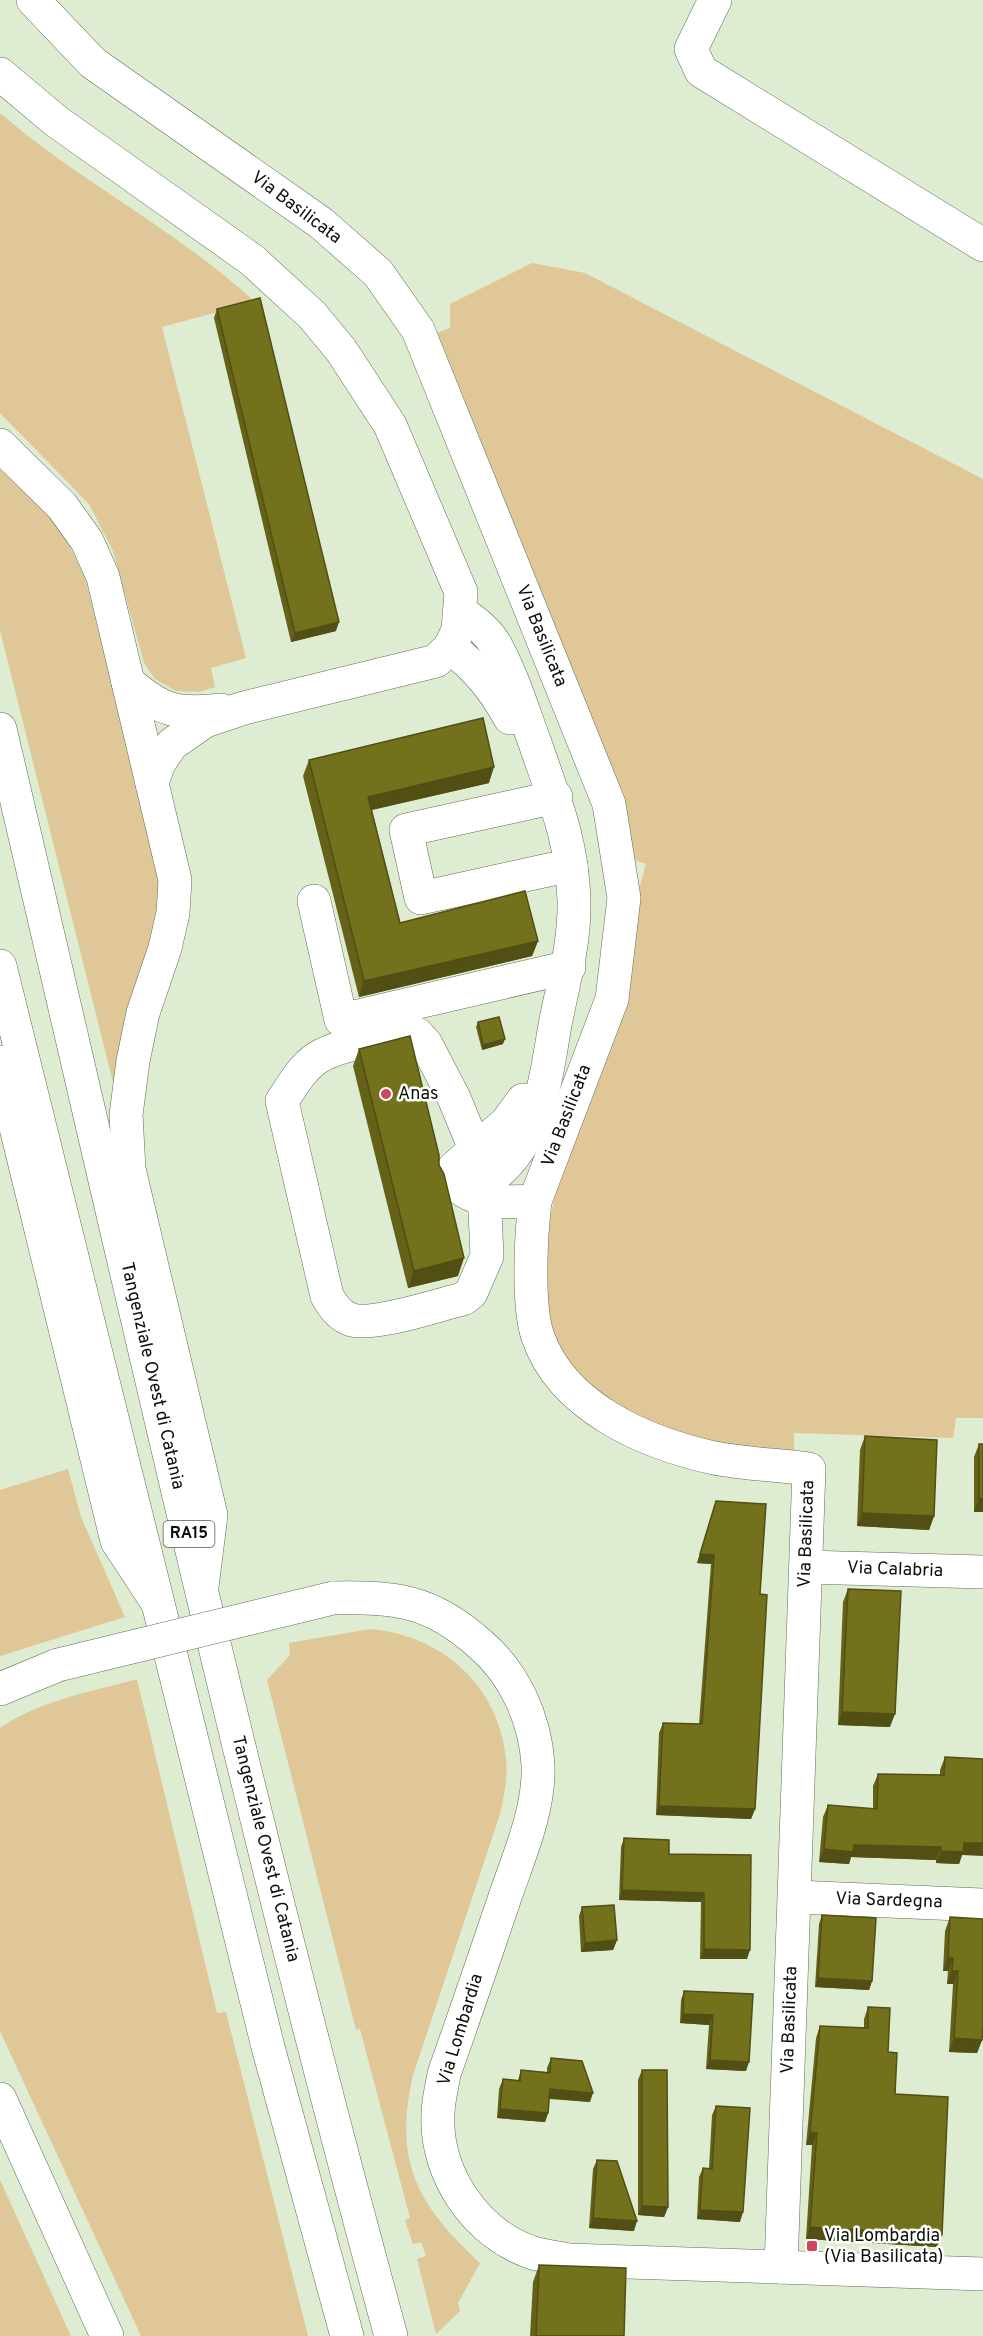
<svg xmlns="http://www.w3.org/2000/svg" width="983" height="2336" font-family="Overpass,sans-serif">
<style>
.grass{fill:#dfc798}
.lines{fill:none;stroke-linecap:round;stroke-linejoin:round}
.minor-casing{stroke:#606d56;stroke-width:34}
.highway-casing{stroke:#606d56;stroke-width:34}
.minor{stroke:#fff;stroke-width:33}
.highway{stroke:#fff;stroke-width:33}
.minor-bridge-casing{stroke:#606d56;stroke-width:34;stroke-linecap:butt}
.minor-bridge{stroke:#fff;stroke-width:33}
.wall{fill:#646119}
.shaded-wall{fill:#514f14}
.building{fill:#74711d;stroke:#514f14;stroke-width:1.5}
.poi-dot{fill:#d4445c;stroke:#fff;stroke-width:2}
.labels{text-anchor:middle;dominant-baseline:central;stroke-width:5;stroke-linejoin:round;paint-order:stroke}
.shield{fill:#fff;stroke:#545851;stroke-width:1.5}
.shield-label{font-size:16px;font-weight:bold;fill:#0b1007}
.street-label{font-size:18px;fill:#0b1007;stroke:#fff}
.poi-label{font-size:18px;fill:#0b1007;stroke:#fff;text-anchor:start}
</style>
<rect width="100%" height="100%" fill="#deecd1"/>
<g class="grass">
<path d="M0 113C80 182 177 230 255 302L162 327 246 658 211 668 215 687 199 692 176 691 155 679 144 663 113 551 89 504 0 413Z"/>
<polygon points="532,263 585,273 983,479 983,1418 956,1418 953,1438 794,1433 794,1458 734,1450 628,1416 564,1367 549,1322 545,1276 549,1223 561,1166 646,864 632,859 431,335 450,328 450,304"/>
<polygon points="0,465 57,520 85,578 158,860 160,898 157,922 127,1011 113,1082 0,630"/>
<polygon points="68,1469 81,1517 125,1617 0,1656 0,1490"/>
<path d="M370 1629C441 1635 499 1685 506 1759 508 1778 504 1796 500 1814L413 2075C393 2162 417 2205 480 2263L458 2303 460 2311 436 2334 417 2259 426 2256 421 2242 413 2244 405 2220 410 2218 360 2029 356 2030 267 1680 290 1655 289 1643Z"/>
<path d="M137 1679 217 2013 226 2012 308 2336H141L0 2031V1728C41 1700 90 1692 137 1679Z"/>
<polygon points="0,2180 71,2336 0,2336"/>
</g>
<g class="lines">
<defs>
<g id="minor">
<path d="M33 0 93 63 321 223 378 273 418 330 609 804 624 898 612 999 535 1201C531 1235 527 1306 538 1337 563 1408 646 1443 714 1458 745 1464 778 1465 809 1469L781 2267"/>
<polyline points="715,0 691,49 701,71 983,245"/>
<polyline points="0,74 56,121 252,260 312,315 341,350 390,425 461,592 458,630 450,647 436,661 244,708 205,721 172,744 159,763 152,783"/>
<polyline points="0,445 62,506 87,541 103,577 175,880 173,913 165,948 143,1013 133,1061 126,1115 129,1169 211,1515 202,1587"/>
<path d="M461 612C475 622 488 631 496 646 513 677 523 711 535 743 554 799 572 839 574 900 575 944 563 983 555 1025 544 1089 537 1159 471 1190"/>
<path d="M450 647C477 668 494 689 510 718"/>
<path d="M128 682C162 711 176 715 221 710"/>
<polyline points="556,797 406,830 421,898 571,865"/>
<polyline points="314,901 341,1020 569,967"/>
<path d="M402 1034H417L426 1044 454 1098 483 1168 487 1256 471 1293 463 1299C437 1305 371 1328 349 1319 338 1314 333 1306 327 1296L282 1101C292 1086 302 1068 317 1058 341 1043 376 1041 402 1034Z"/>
<polyline points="0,1062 117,1541 155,1599"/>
<path d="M523 1100 507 1122 454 1168 451 1178C468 1204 507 1203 535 1201"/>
<polyline points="806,1567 983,1572"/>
<path d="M333 1598C396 1597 431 1600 480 1644 515 1674 535 1719 538 1764 540 1809 519 1856 505 1897 485 1956 465 2015 444 2074 442 2087 438 2101 438 2114 435 2174 476 2234 533 2253 544 2256 557 2258 569 2260L983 2274"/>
<polyline points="0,1689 58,1665"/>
<polyline points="795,1897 983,1905"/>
<polyline points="0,2099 107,2336"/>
</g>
<g id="highway">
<path d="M0 729C126 1266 245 1804 391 2336"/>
<polyline points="0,966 268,2047 347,2336"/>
</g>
</defs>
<use href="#minor" class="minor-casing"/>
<use href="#highway" class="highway-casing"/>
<use href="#minor" class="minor"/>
<use href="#highway" class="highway"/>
<defs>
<polyline id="minor-bridge" points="58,1665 333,1598"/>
</defs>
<use href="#minor-bridge" class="minor-bridge-casing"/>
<use href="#minor-bridge" class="minor-bridge"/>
</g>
<g class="wall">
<polygon points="217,309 336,631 291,642 214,318"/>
<polygon points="309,760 489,783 372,810 400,923 538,941 532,956 359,997 303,776"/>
<polygon points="478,1022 503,1044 482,1050 476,1027"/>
<polygon points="359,1049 439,1165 458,1276 408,1288 353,1066"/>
<polygon points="865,1436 934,1516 929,1530 857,1526 860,1450"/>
<polygon points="979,1444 983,1444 983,1512 974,1512 974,1457"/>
<polygon points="716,1501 760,1594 755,1809 751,1819 656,1815 659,1733 663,1723 699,1724 711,1564 697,1563"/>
<polygon points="848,1589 890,1727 838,1725 843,1602"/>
<polygon points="945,1757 962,1855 959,1864 936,1863 936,1860 851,1857 849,1864 819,1862 823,1817 828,1805 873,1809 873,1786 878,1774 940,1775 940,1770"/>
<polygon points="624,1838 669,1854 751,1855 747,1959 700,1959 701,1902 619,1900 621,1847"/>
<polygon points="582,1907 617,1940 613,1950 581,1952 579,1916"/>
<polygon points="822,1915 872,1981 869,1990 815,1987 819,1924"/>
<polygon points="950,1917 982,2040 977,2053 949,2052 953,1984 947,1984 948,1971 943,1971 945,1931"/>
<polygon points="684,1991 753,1994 746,2071 706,2069 709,2025 680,2023 681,2000"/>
<polygon points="868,2007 888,2052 895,2094 937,2247 806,2239 812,2145 806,2145 816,2038 820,2026 864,2028 864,2019"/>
<polygon points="551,2058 590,2102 549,2099 548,2113 545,2122 497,2118 499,2089 503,2079 518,2080 521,2070 547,2072 547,2068"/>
<polygon points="642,2070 668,2207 664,2217 638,2215 638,2080"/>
<polygon points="716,2106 740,2222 697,2219 699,2177 703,2168 709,2168 712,2115"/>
<polygon points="597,2160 634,2231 589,2228 593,2169"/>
<polygon points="539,2265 624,2336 530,2336 533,2282"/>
</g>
<g class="shaded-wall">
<polygon points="339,622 336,631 291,642 295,633"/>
<polygon points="494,767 489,783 362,812 368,797"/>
<polygon points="538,941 532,956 359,997 364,981"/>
<polygon points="505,1039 503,1044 482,1050 483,1045"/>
<polygon points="464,1258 458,1276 408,1288 414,1271"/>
<polygon points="979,1498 983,1499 983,1512 974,1512"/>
<polygon points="862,1513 934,1516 929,1530 857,1526"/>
<polygon points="700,1554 714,1555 711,1564 697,1563"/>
<polygon points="842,1712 895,1714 890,1727 838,1725"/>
<polygon points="659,1806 755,1809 751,1819 656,1815"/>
<polygon points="964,1843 983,1843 983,1856 962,1855 959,1864 936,1863 941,1851"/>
<polygon points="854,1845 941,1847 936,1860 851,1857 849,1864 819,1862 824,1849"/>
<polygon points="622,1890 704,1893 701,1902 619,1900"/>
<polygon points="617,1940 613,1950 581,1952 585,1943"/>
<polygon points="704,1949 750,1950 747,1959 700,1959"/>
<polygon points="948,1957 953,1958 948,1971 943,1971"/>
<polygon points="952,1971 958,1971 953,1984 947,1984"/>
<polygon points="818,1978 872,1981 869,1990 815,1987"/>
<polygon points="683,2014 713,2015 709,2025 680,2023"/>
<polygon points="954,2038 982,2040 977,2053 949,2052"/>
<polygon points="710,2060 749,2062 746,2071 706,2069"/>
<polygon points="550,2089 593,2093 590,2102 547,2098"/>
<polygon points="500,2109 548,2113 545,2122 497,2118"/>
<polygon points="810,2133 817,2133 812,2145 806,2145"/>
<polygon points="642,2206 668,2207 664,2217 638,2215"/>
<polygon points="700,2210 743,2212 740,2222 697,2219"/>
<polygon points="593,2218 637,2221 634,2231 589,2228"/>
<polygon points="810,2227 942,2235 937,2247 806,2239"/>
</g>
<g class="building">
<polygon points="260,298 339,622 295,633 217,309"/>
<polygon points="483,718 494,767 368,797 400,923 525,891 538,941 364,981 309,760"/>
<polygon points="499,1017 505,1039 483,1045 478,1022"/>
<polygon points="410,1036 439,1155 439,1165 444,1174 464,1258 414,1271 359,1049"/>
<polygon points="865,1436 937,1440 934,1516 862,1513"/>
<polygon points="979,1444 983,1444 983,1499 979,1498"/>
<polygon points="716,1501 766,1504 760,1594 767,1595 755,1809 659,1806 663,1723 702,1724 714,1555 700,1554"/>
<polygon points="848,1589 901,1591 895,1714 842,1712"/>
<polygon points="945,1757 983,1759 983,1843 964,1843 963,1852 941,1851 941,1847 854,1845 853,1852 824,1849 828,1805 877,1809 878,1774 944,1775"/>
<polygon points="624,1838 669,1840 669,1854 751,1855 750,1950 704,1949 704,1893 622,1890"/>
<polygon points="614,1905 617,1940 585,1943 582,1907"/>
<polygon points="822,1915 876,1918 872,1981 818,1978"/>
<polygon points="950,1917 983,1919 983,2024 982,2040 954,2038 958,1971 952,1971 953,1958 948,1957"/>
<polygon points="684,1991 753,1994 749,2062 710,2060 713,2015 683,2014"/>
<polygon points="868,2007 890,2008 888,2052 897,2053 895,2094 948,2097 942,2235 810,2227 817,2133 810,2133 820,2026 868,2028"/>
<polygon points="551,2058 582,2061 593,2093 550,2089 548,2113 500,2109 503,2079 520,2081 521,2070 550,2073"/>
<polygon points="642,2070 667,2070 668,2207 642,2206"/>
<polygon points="716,2106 750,2108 743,2212 700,2210 703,2168 712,2169"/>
<polygon points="597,2160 617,2161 637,2221 593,2218"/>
<polygon points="539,2265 626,2268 624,2336 536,2336"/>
</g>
<g class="poi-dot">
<circle cx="386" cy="1094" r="6"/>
<rect x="806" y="2240" width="12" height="12" rx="3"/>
</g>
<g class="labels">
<rect class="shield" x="163.5" y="1521" width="51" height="26" rx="4.5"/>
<g class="shield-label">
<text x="189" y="1534">RA15</text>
</g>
<g class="street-label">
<text transform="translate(296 208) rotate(37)">Via Basilicata</text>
<text transform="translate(541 636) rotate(68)">Via Basilicata</text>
<text transform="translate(567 1116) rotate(-69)">Via Basilicata</text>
<text transform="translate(152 1376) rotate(77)">Tangenziale Ovest di Catania</text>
<text transform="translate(807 1534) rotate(-88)">Via Basilicata</text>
<text transform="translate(895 1570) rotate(2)">Via Calabria</text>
<text transform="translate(265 1849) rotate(76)">Tangenziale Ovest di Catania</text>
<text transform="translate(889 1901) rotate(2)">Via Sardegna</text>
<text transform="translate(790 2020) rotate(-88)">Via Basilicata</text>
<text transform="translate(461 2030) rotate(-73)">Via Lombardia</text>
</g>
<g class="poi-label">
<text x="398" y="1094">Anas</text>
<text x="824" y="2236">Via Lombardia<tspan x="824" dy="21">(Via Basilicata)</tspan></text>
</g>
</g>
</svg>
